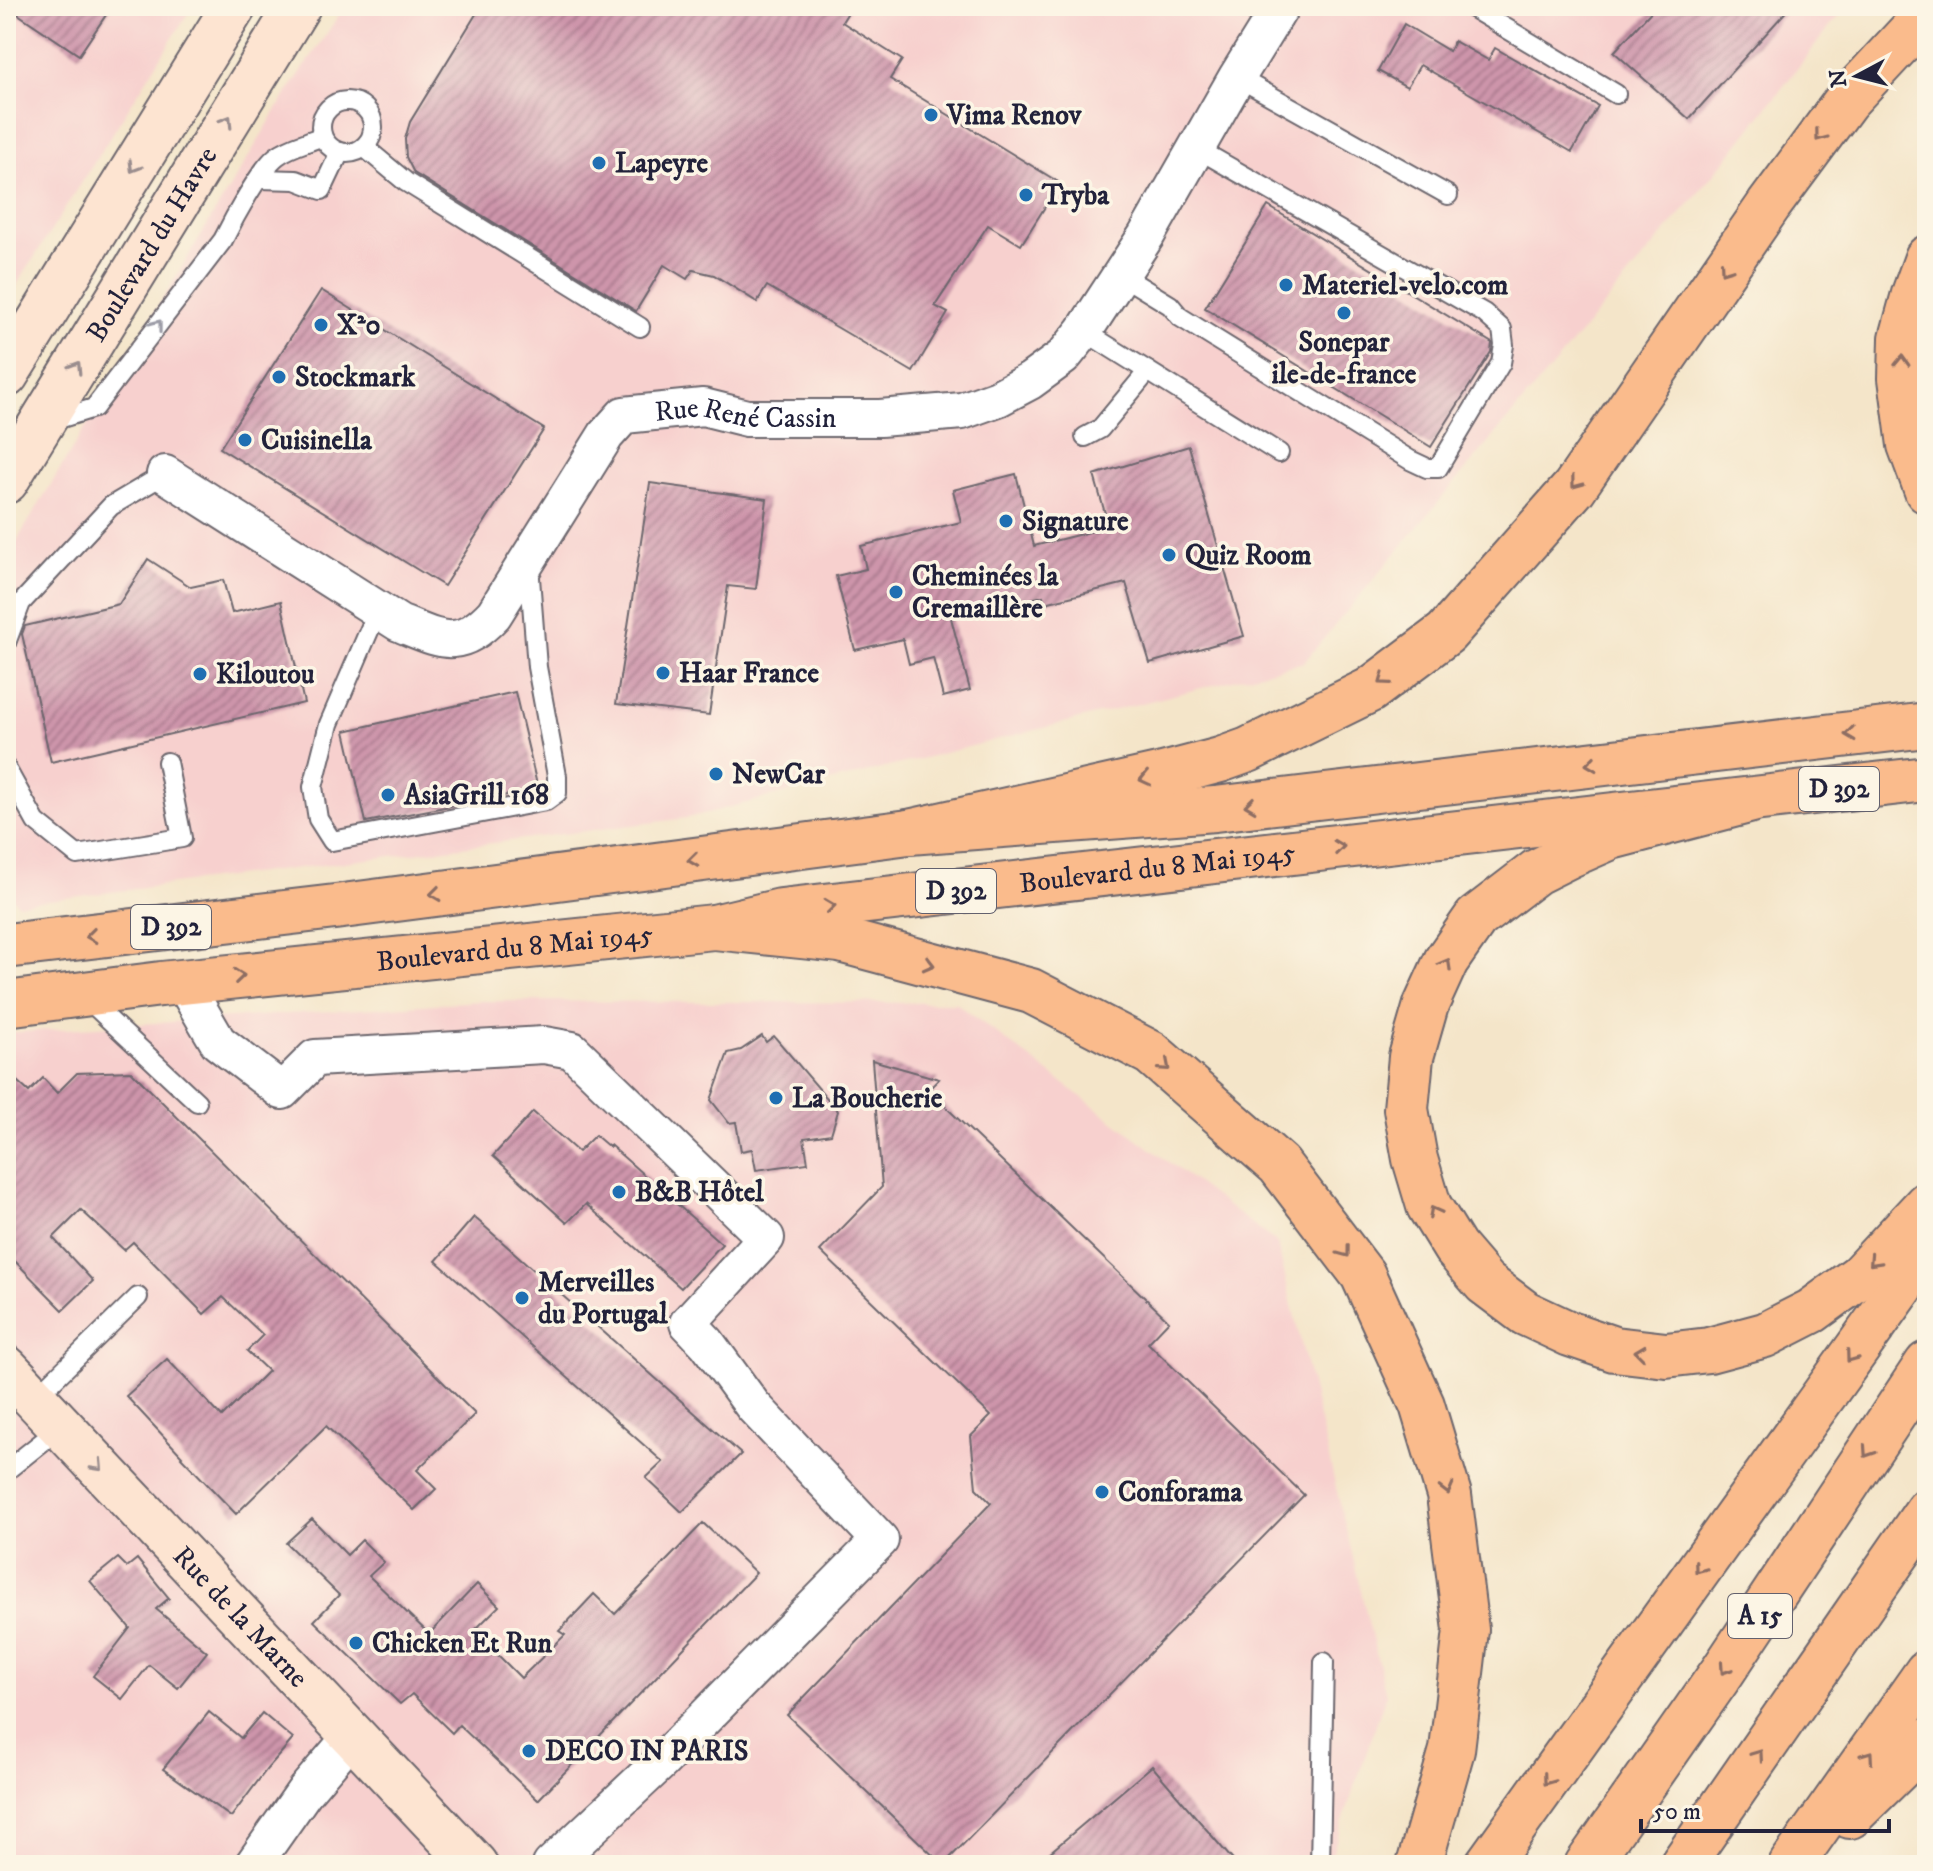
<svg xmlns="http://www.w3.org/2000/svg" width="1933" height="1871" font-family="'IM FELL DW Pica',serif">
<style>
.built{fill:#f7d0ce}
.building{fill:url(#building-hatch)}
.lines{fill:none;stroke-linecap:round;stroke-linejoin:round}
.lane-casing{stroke:#6c666d;stroke-width:22}
.street-casing{stroke:#6c666d;stroke-width:40}
.secondary-casing{stroke:#6c666d;stroke-width:48}
.primary-casing{stroke:#6c666d;stroke-width:48}
.highway-casing{stroke:#6c666d;stroke-width:48}
.lane{stroke:#fff;stroke-width:18}
.street{stroke:#fff;stroke-width:36}
.secondary{stroke:#fde4d1;stroke-width:44}
.primary{stroke:#fabb8c;stroke-width:44}
.highway{stroke:#fabb8c;stroke-width:44}
.oneway{stroke:#9a8d8e}
.oneway2{stroke:#8e6e64}
.oneway3{stroke:#9c9ca7}
.poi-dot{fill:#1f6fb2;stroke:#fcf5e5;stroke-width:3}
.labels{text-anchor:middle;dominant-baseline:central;stroke-width:7;stroke-linejoin:round;paint-order:stroke}
.shield{fill:#fcf5e5;stroke:#63616e;stroke-width:2}
.shield-label{font-size:26px;font-weight:bold;fill:#22223b}
.poi-label{font-size:28px;font-weight:bold;fill:#22223b;stroke:#fcf5e5;text-anchor:start}
.street-label{font-size:28px;fill:#22223b;stroke:#fcf5e5}
</style>
<defs>
<pattern id="building-hatch" width="6" height="6" patternUnits="userSpaceOnUse" patternTransform="scale(2)"><rect width="6" height="6" fill="#ce95ab"/><path d="M-1 1l2-2M0 6l6-6M5 7l2-2" fill="none" stroke="#a7798c"/></pattern>
</defs>
<rect width="100%" height="100%" fill="#fcf5e5"/>
<filter id="ink" filterUnits="userSpaceOnUse"><feTurbulence type="fractalNoise" baseFrequency=".0125" numOctaves="2"/><feDisplacementMap in="SourceGraphic" scale="16" xChannelSelector="R" yChannelSelector="G"/><feConvolveMatrix kernelMatrix="1 2 1 2 8 2 1 2 1" color-interpolation-filters="sRGB"/></filter>
<filter id="wash" filterUnits="userSpaceOnUse"><feTurbulence type="fractalNoise" baseFrequency=".006" numOctaves="4" result="noise"/><feDisplacementMap in="SourceGraphic" scale="32" xChannelSelector="R" yChannelSelector="G"/><feGaussianBlur stdDeviation="1.8" result="paint"/><feColorMatrix in="noise" values="0 0 0 0 0 0 0 0 0 0 0 0 0 0 0 0 0 1.4 0 .05"/><feComposite in="paint" operator="in"/></filter>
<g filter="url(#wash)">
<rect width="100%" height="100%" fill="#f4e5c9"/>
<g class="built">
<polygon points="6,6 193,6 6,302"/>
<polygon points="345,6 1846,6 1726,160 1304,662 687,818 18,904 6,890 6,559 282,101"/>
<polygon points="481,1001 956,1003 1277,1243 1386,1695 1328,1865 6,1865 6,1033"/>
</g>
<g id="blocks">
<g class="building">
<polygon points="6,6 112,6 79,55"/>
<polygon points="481,6 852,6 842,22 902,60 890,79 1060,183 1021,245 988,225 935,306 948,313 913,372 767,286 757,302 714,275 693,270 687,279 664,265 636,311 414,173 406,157 405,139 410,122"/>
<polygon points="1656,6 1791,6 1689,119 1614,52"/>
<polygon points="1404,24 1449,51 1454,41 1488,60 1495,48 1598,106 1572,152 1420,65 1407,87 1378,71"/>
<polygon points="1268,206 1492,343 1491,352 1431,447 1205,308"/>
<polygon points="321,290 544,429 444,586 220,448"/>
<polygon points="1189,446 1244,636 1150,663 1126,583 1045,603 1043,596 951,618 970,690 943,697 933,658 909,664 903,639 855,650 836,576 866,569 861,546 961,522 953,490 1016,474 1034,546 1109,527 1094,475"/>
<polygon points="650,483 767,499 756,589 728,586 709,715 616,704"/>
<polygon points="148,559 191,587 223,580 232,613 281,601 304,703 51,762 22,634 25,626 119,604"/>
<polygon points="515,692 538,789 366,822 345,731"/>
<polygon points="762,1036 766,1042 774,1036 838,1111 831,1134 804,1138 808,1163 756,1170 752,1149 741,1151 736,1122 729,1123 711,1100 728,1053 741,1050"/>
<polygon points="872,1060 939,1079 928,1090 1169,1321 1148,1343 1304,1495 943,1865 787,1715 991,1503 976,1488 971,1436 991,1416 820,1251 882,1187"/>
<polygon points="6,1071 29,1092 43,1078 57,1093 77,1073 131,1071 475,1414 417,1470 436,1489 414,1510 326,1426 236,1514 181,1457 182,1456 126,1396 167,1359 222,1417 268,1371 247,1351 263,1335 223,1297 204,1314 133,1242 124,1250 81,1210 53,1238 93,1281 63,1310 6,1252"/>
<polygon points="533,1112 578,1152 595,1135 609,1147 610,1145 722,1244 681,1288 586,1204 567,1223 493,1156"/>
<polygon points="474,1217 741,1454 682,1512 646,1478 663,1462 436,1261"/>
<polygon points="312,1519 347,1555 362,1540 384,1562 369,1576 429,1634 477,1584 499,1606 474,1631 521,1678 565,1635 559,1631 594,1594 615,1614 703,1523 756,1573 538,1800 459,1725 452,1733 412,1694 400,1704 314,1621 339,1595 286,1543"/>
<polygon points="118,1558 127,1567 137,1559 169,1598 156,1609 207,1652 178,1688 149,1665 122,1699 93,1676 130,1628 90,1581"/>
<polygon points="209,1712 241,1738 262,1713 293,1739 267,1769 231,1817 163,1769"/>
<polygon points="1152,1766 1237,1865 1035,1865"/>
</g>
</g>
</g>
<g filter="url(#ink)">
<use href="#blocks" fill-opacity="0" stroke="#6c666d" stroke-width="2"/>
<g class="lines">
<defs>
<g id="lane">
<polyline points="1469,6 1616,94"/>
<polyline points="1237,77 1448,195"/>
<circle cx="347" cy="127" r="26"/>
<polyline points="364,147 406,182 640,327"/>
<polyline points="260,179 296,180 322,190 340,152"/>
<polyline points="1121,275 1170,305 1180,317 1410,460 1427,468 1438,468 1501,363 1504,345 1502,329 1484,313 1196,148"/>
<polyline points="1084,331 1279,453"/>
<path d="M49 422 94 408 223 240C233 220 260 169 277 156 290 146 307 143 322 136"/>
<polyline points="1085,437 1100,429 1148,371"/>
<polyline points="378,610 329,724 313,787 318,819 332,841 546,801 557,793 557,776 537,667 529,565"/>
<polyline points="6,643 21,603 111,506 165,474"/>
<polyline points="6,768 36,822 77,855 182,838 167,762"/>
<polyline points="87,999 197,1102"/>
<polyline points="35,1398 138,1297"/>
<polyline points="6,1471 61,1427"/>
<polyline points="1320,1865 1324,1662"/>
</g>
<g id="street">
<path id="s1" d="M165 474 399 623C442 640 458 652 494 614L606 435 624 415 703 407 747 418H880L962 411 998 398 1030 381 1063 357 1084 331 1146 236 1237 77 1281 6"/>
<polyline points="183,982 218,1042 282,1091 315,1058 544,1045 572,1050 766,1238 688,1323 707,1343 753,1406 880,1540 661,1762 551,1865"/>
<polyline points="253,1865 305,1791 352,1736"/>
</g>
<g id="secondary">
<polyline points="6,375 234,6"/>
<path id="s2" d="M6 481 298 6"/>
<path id="s3" d="M6 1368 475 1865"/>
</g>
<g id="primary">
<polyline points="6,946 335,907 909,832 1215,809 1927,725"/>
<path id="s4" d="M6 1004 161 984 714 927 781 911 1927 779"/>
</g>
<g id="highway">
<polyline points="1927,258 1914,294 1902,338 1901,378 1910,445 1927,491"/>
<polyline points="1752,800 1611,837 1570,855 1536,872 1476,918 1446,961 1426,1005 1411,1057 1406,1109 1415,1159 1429,1206 1455,1248 1485,1283 1525,1313 1570,1334 1614,1349 1666,1355 1709,1350 1765,1335 1812,1311 1860,1276 1927,1204"/>
<polyline points="909,832 1163,775 1220,760 1248,750 1370,690 1446,633 1574,488 1769,205 1846,101 1927,14"/>
<polyline points="714,927 840,940 1031,991 1151,1053 1279,1165 1363,1275 1422,1405 1449,1495 1466,1630 1452,1750 1419,1865"/>
<polyline points="1850,1816 1927,1741"/>
<polyline points="1487,1865 1920,1261 1927,1247"/>
<polyline points="1587,1865 1723,1671 1927,1364"/>
<polyline points="1682,1865 1927,1511"/>
<polyline points="1791,1865 1927,1672"/>
</g>
</defs>
<use href="#lane" class="lane-casing"/>
<use href="#street" class="street-casing"/>
<use href="#secondary" class="secondary-casing"/>
<use href="#primary" class="primary-casing"/>
<use href="#highway" class="highway-casing"/>
<use href="#lane" class="lane"/>
<use href="#street" class="street"/>
<use href="#secondary" class="secondary"/>
<use href="#primary" class="primary"/>
<use href="#highway" class="highway"/>
</g>
<defs><path id="oneway-chevron" d="M-2-3.5L2.5 0L-2 3.5" fill="none" stroke-width="1.6" stroke-linecap="round" stroke-linejoin="round" transform="scale(2)"/></defs>
<g class="oneway">
<use href="#oneway-chevron" transform="translate(227 121) rotate(-58)"/>
<use href="#oneway-chevron" transform="translate(134 167) rotate(121)"/>
<use href="#oneway-chevron" transform="translate(76 367) rotate(-58)"/>
<use href="#oneway-chevron" transform="translate(98 1466) rotate(47)"/>
</g>
<g class="oneway2">
<use href="#oneway-chevron" transform="translate(1820 136) rotate(127)"/>
<use href="#oneway-chevron" transform="translate(1725 269) rotate(125)"/>
<use href="#oneway-chevron" transform="translate(1902 361) rotate(-88)"/>
<use href="#oneway-chevron" transform="translate(1576 483) rotate(127)"/>
<use href="#oneway-chevron" transform="translate(1384 680) rotate(144)"/>
<use href="#oneway-chevron" transform="translate(1850 734) rotate(173)"/>
<use href="#oneway-chevron" transform="translate(1591 764) rotate(173)"/>
<use href="#oneway-chevron" transform="translate(1145 779) rotate(167)"/>
<use href="#oneway-chevron" transform="translate(1250 805) rotate(173)"/>
<use href="#oneway-chevron" transform="translate(1339 847) rotate(-7)"/>
<use href="#oneway-chevron" transform="translate(693 860) rotate(173)"/>
<use href="#oneway-chevron" transform="translate(435 894) rotate(173)"/>
<use href="#oneway-chevron" transform="translate(830 906) rotate(-7)"/>
<use href="#oneway-chevron" transform="translate(91 936) rotate(173)"/>
<use href="#oneway-chevron" transform="translate(929 964) rotate(14)"/>
<use href="#oneway-chevron" transform="translate(1446 964) rotate(-61)"/>
<use href="#oneway-chevron" transform="translate(239 976) rotate(-6)"/>
<use href="#oneway-chevron" transform="translate(1165 1066) rotate(41)"/>
<use href="#oneway-chevron" transform="translate(1434 1212) rotate(-118)"/>
<use href="#oneway-chevron" transform="translate(1345 1252) rotate(53)"/>
<use href="#oneway-chevron" transform="translate(1874 1261) rotate(133)"/>
<use href="#oneway-chevron" transform="translate(1640 1352) rotate(-173)"/>
<use href="#oneway-chevron" transform="translate(1851 1357) rotate(126)"/>
<use href="#oneway-chevron" transform="translate(1868 1452) rotate(124)"/>
<use href="#oneway-chevron" transform="translate(1447 1489) rotate(76)"/>
<use href="#oneway-chevron" transform="translate(1699 1568) rotate(126)"/>
<use href="#oneway-chevron" transform="translate(1725 1669) rotate(124)"/>
<use href="#oneway-chevron" transform="translate(1758 1755) rotate(-55)"/>
<use href="#oneway-chevron" transform="translate(1868 1756) rotate(-55)"/>
<use href="#oneway-chevron" transform="translate(1548 1780) rotate(126)"/>
</g>
<use class="oneway3" href="#oneway-chevron" transform="translate(157 325) rotate(-52)"/>
</g>
<g class="poi-dot">
<circle cx="931" cy="115" r="8"/>
<circle cx="599" cy="163" r="8"/>
<circle cx="1026" cy="195" r="8"/>
<circle cx="1286" cy="285" r="8"/>
<circle cx="1344" cy="313" r="8"/>
<circle cx="321" cy="325" r="8"/>
<circle cx="279" cy="377" r="8"/>
<circle cx="245" cy="440" r="8"/>
<circle cx="1006" cy="521" r="8"/>
<circle cx="1169" cy="555" r="8"/>
<circle cx="896" cy="592" r="8"/>
<circle cx="663" cy="673" r="8"/>
<circle cx="200" cy="674" r="8"/>
<circle cx="716" cy="774" r="8"/>
<circle cx="388" cy="795" r="8"/>
<circle cx="776" cy="1098" r="8"/>
<circle cx="619" cy="1192" r="8"/>
<circle cx="522" cy="1298" r="8"/>
<circle cx="1102" cy="1492" r="8"/>
<circle cx="356" cy="1643" r="8"/>
<circle cx="529" cy="1751" r="8"/>
</g>
<g class="labels">
<g class="shield">
<rect x="1799" y="767" width="80" height="44" rx="6"/>
<rect x="916" y="869" width="80" height="44" rx="6"/>
<rect x="131" y="905" width="80" height="44" rx="6"/>
<rect x="1728" y="1594" width="64" height="44" rx="6"/>
</g>
<g class="shield-label">
<text x="1839" y="789">D 392</text>
<text x="956" y="891">D 392</text>
<text x="171" y="927">D 392</text>
<text x="1760" y="1616">A 15</text>
</g>
<g class="poi-label">
<text x="947" y="115">Vima Renov</text>
<text x="615" y="163">Lapeyre</text>
<text x="1042" y="195">Tryba</text>
<text x="1302" y="285">Materiel-velo.com</text>
<text x="337" y="325">X²0</text>
<text x="1344" y="342" text-anchor="middle">Sonepar<tspan x="1344" dy="32">ile-de-france</tspan></text>
<text x="295" y="377">Stockmark</text>
<text x="261" y="440">Cuisinella</text>
<text x="1022" y="521">Signature</text>
<text x="1185" y="555">Quiz Room</text>
<text x="912" y="576">Cheminées la<tspan x="912" dy="32">Cremaillère</tspan></text>
<text x="679" y="673">Haar France</text>
<text x="216" y="674">Kiloutou</text>
<text x="732" y="774">NewCar</text>
<text x="404" y="795">AsiaGrill 168</text>
<text x="792" y="1098">La Boucherie</text>
<text x="635" y="1192">B&amp;B Hôtel</text>
<text x="538" y="1282">Merveilles<tspan x="538" dy="32">du Portugal</tspan></text>
<text x="1118" y="1492">Conforama</text>
<text x="372" y="1643">Chicken Et Run</text>
<text x="545" y="1751">DECO IN PARIS</text>
</g>
<g class="street-label">
<text stroke="none"><textPath href="#s2" startOffset="278">Boulevard du Havre</textPath></text>
<text stroke="none"><textPath href="#s1" startOffset="744">Rue René Cassin</textPath></text>
<text stroke="none"><textPath href="#s4" startOffset="1160">Boulevard du 8 Mai 1945</textPath></text>
<text stroke="none"><textPath href="#s4" startOffset="512">Boulevard du 8 Mai 1945</textPath></text>
<text stroke="none"><textPath href="#s3" startOffset="342">Rue de la Marne</textPath></text>
</g>
</g>
<rect width="1933" height="1871" fill="none" stroke="#fcf5e5" stroke-width="32"/>
<g transform="translate(1857 76) rotate(263)" stroke="#fcf5e5" stroke-width="6" paint-order="stroke">
<path d="M0-6L14 30L0 20L-14 30Z" fill="#22223b"/>
<text y="-12" font-size="22" font-weight="bold" text-anchor="middle" fill="#22223b">N</text>
</g>
<path d="M1641 1819v12h248v-12" fill="none" stroke="#22223b" stroke-width="4"/>
<text x="1653" y="1819" font-size="24" fill="#22223b" stroke="#fcf5e5" stroke-width="6" paint-order="stroke">50 m</text>
</svg>
